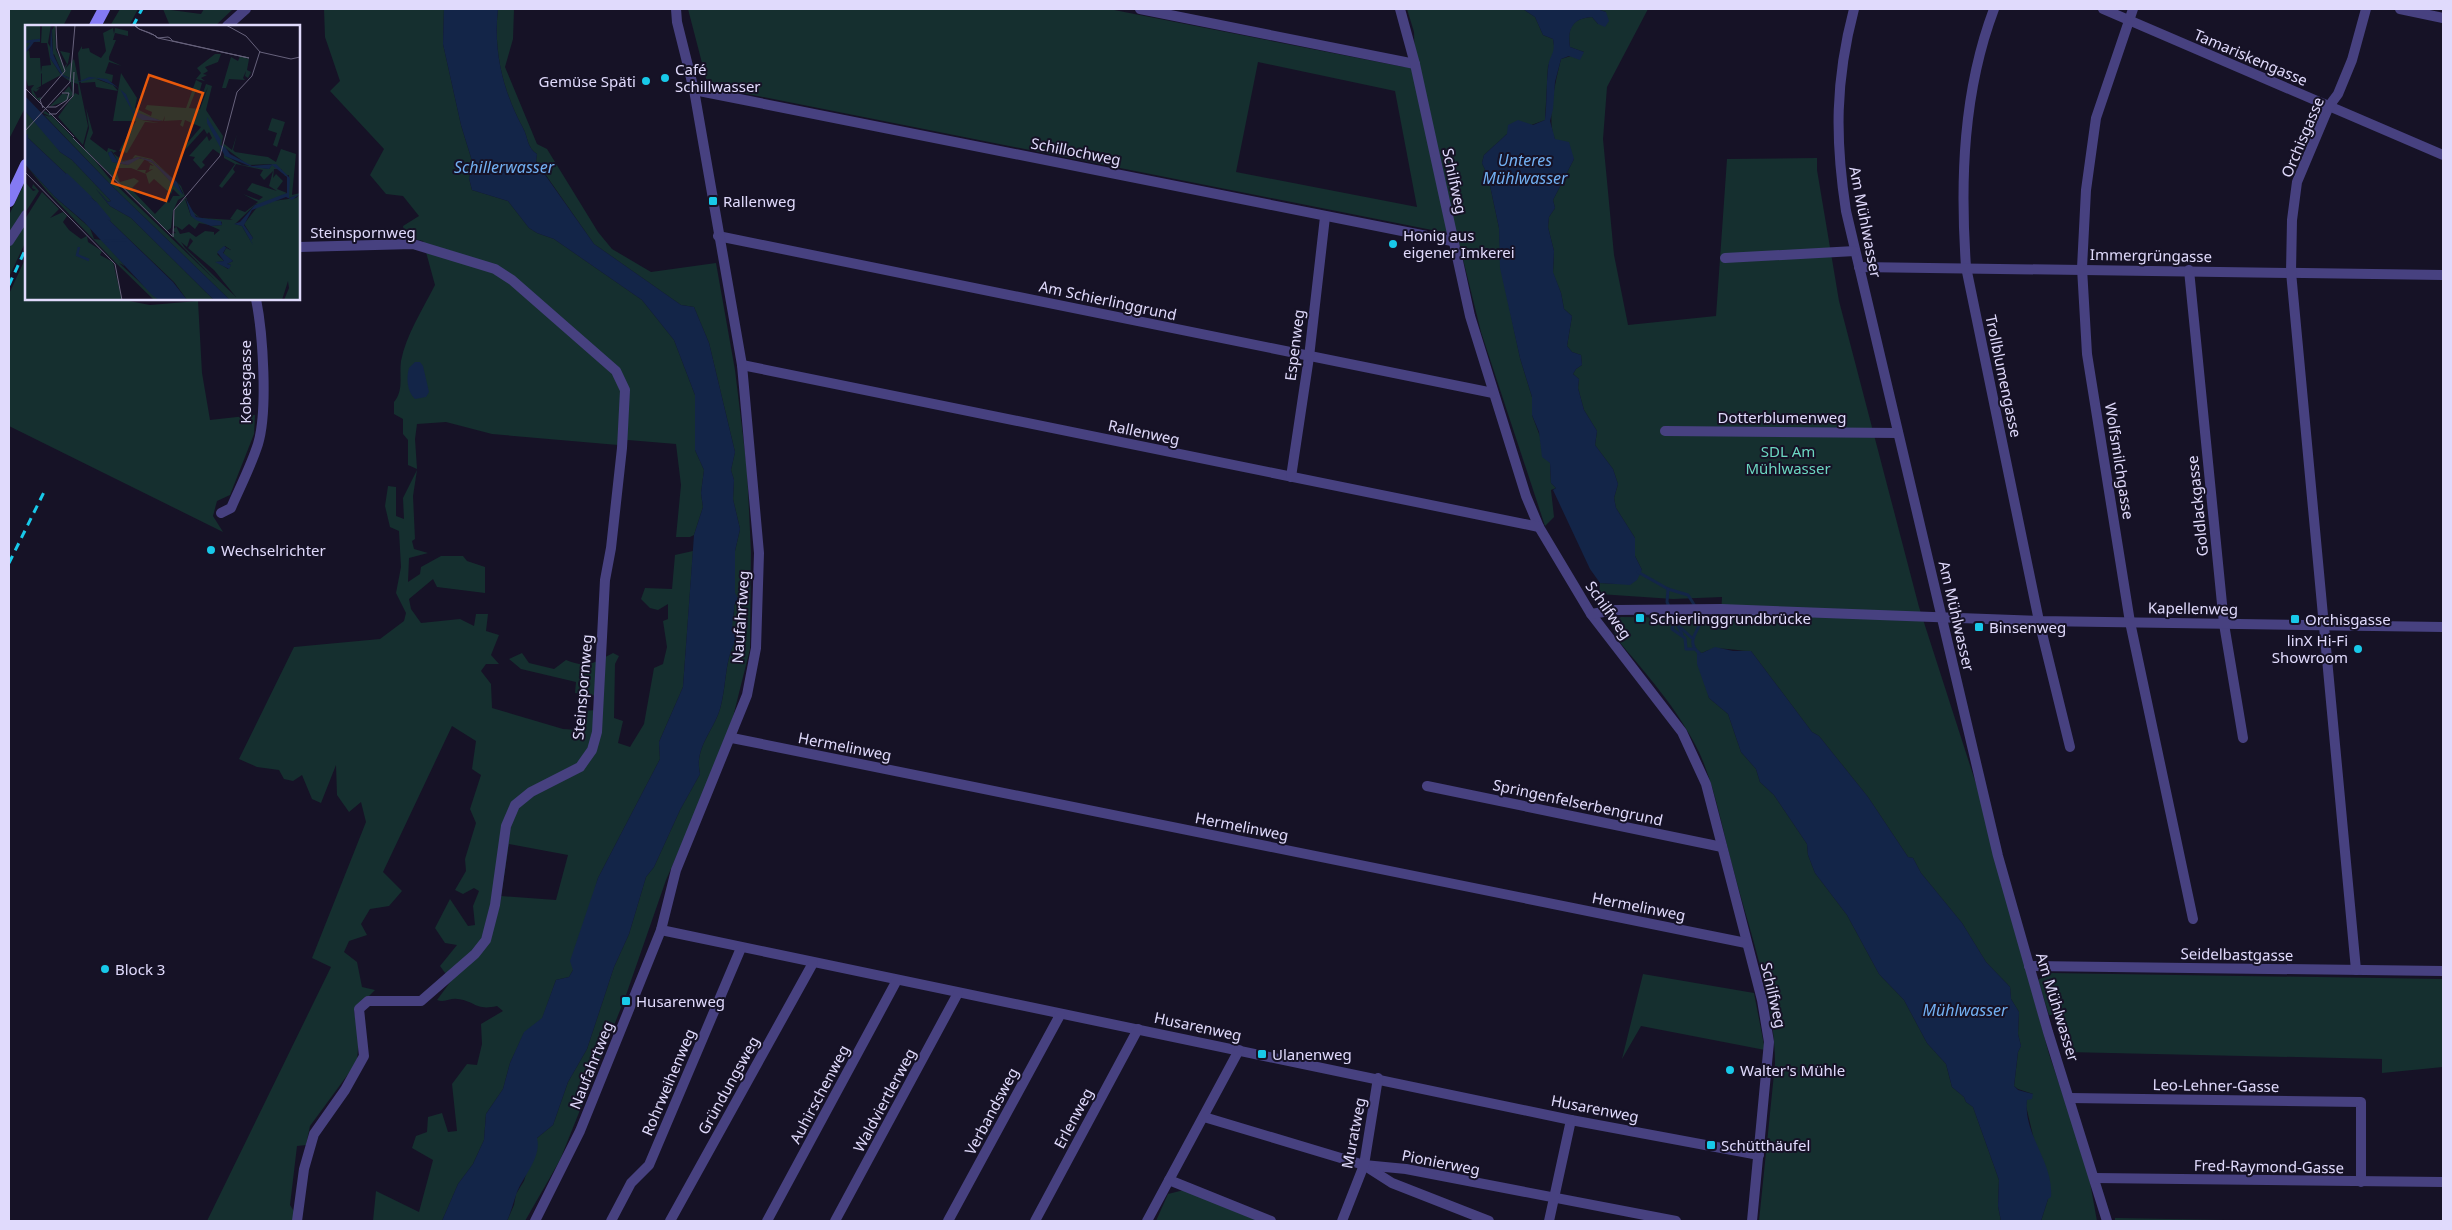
<svg xmlns="http://www.w3.org/2000/svg" width="2452" height="1230" font-family="'Noto Sans',sans-serif">
<style>
.green{fill:#152f2f;fill-rule:evenodd}
.water{fill:#132548}
.lines{fill:none;stroke-linecap:round;stroke-linejoin:round}
.stream{stroke:#132548;stroke-width:3}
.street{stroke:#474180;stroke-width:10}
.secondary{stroke:#847af3;stroke-width:12}
.rail{stroke:#18c9e9;stroke-width:3;stroke-dasharray:8 6;stroke-linecap:butt}
.poi-dot{fill:#18c9e9;stroke:#161226;stroke-width:2}
.labels{text-anchor:middle;dominant-baseline:central;stroke-width:4;stroke-linejoin:round;paint-order:stroke}
.street-label{font-size:15px;fill:#e0dafc;stroke:#161226}
.poi-label{font-size:15px;fill:#e0dafc;stroke:#161226;text-anchor:start}
.park-label{font-size:15px;fill:#6cd6c1;stroke:#161226}
.water-label{font-size:16px;font-style:italic;fill:#72b0f2;stroke:#161226}
.inset-river{fill:none;stroke:#132548;stroke-width:2.5}
.inset-road{fill:none;stroke:#67627c;stroke-width:1}
.view{fill:#e8590c;fill-opacity:0.15;stroke:#e8590c;stroke-width:2.5}
.inset-edge{fill:none;stroke:#e0dafc;stroke-width:2.5}
</style>
<rect width="100%" height="100%" fill="#161226"/>
<g class="green">
<polygon points="9,9 72,9 63,26 26,26 26,106 9,139"/>
<polygon points="120,9 138,9 129,26 110,26"/>
<polygon points="163,9 201,14 204,9 233,9 215,26 170,26"/>
<path d="M324 9H444L443 44 461 125 473 164 469 178 472 190 508 201 529 228 537 233 554 239 642 300 674 340 695 395V450L704 470 701 493 703 507 694 535 690 537H676L681 485 676 444 628 440 618 445 492 434 446 422 417 424 415 439 417 469 408 465V440L403 434V419L394 414V402C404 390 399 377 401 361 406 335 423 309 435 285L423 241 405 237 403 226 419 216 403 196 386 194 370 175 384 149 330 91 340 81 325 37Z"/>
<path d="M498 9H514L513 39 505 67 537 144 547 149 598 232 612 249 651 272 716 263 735 370 747 469 751 552 750 649 733 717 700 803 666 880 625 998 560 1160 525 1221H507L514 1205 516 1194 524 1181 537 1138 553 1125 568 1082 587 1049 614 967 629 934 646 877 654 867 680 810 700 774C694 748 713 732 720 709 727 685 724 659 737 638 731 630 729 623 734 614L735 551 740 529 733 499 734 480 731 470 735 452 709 343 694 307 681 305 594 244 536 161 537 154C527 148 528 137 523 128 503 91 493 51 498 9Z"/>
<path d="M688 9H1109L1404 67 1415 64 1414 32 1407 9H1523L1535 17 1543 35 1553 39 1555 52 1548 66 1545 120 1507 134 1484 155 1482 163 1488 176 1499 228 1501 268 1520 358 1532 397V415L1550 463 1551 483 1556 488 1551 490 1554 517 1545 526 1481 332 1457 235 708 86ZM1258 62 1395 91 1417 207 1236 172Z"/>
<path d="M1597 9H1648L1607 87 1603 139 1614 255 1628 325 1716 316 1727 159 1817 158V170L1839 301 1919 607 1977 787 2049 1054 2087 1166 2097 1221H2041L2048 1199 2026 1106 2027 1100 2033 1094 2018 1089 2014 1086 2018 1052 2021 1046 2018 1034 2019 1012 2011 999 2010 987 1986 962 1962 923 1921 873 1913 858 1908 857 1868 797 1819 736 1812 732 1751 651C1734 651 1716 644 1702 653L1697 651 1709 698 1728 714 1741 752 1756 769 1760 782 1774 795 1807 844 1808 855 1815 873 1847 915 1879 974 1904 1000 1927 1043 1946 1064 1952 1087 1964 1097 1966 1102 1973 1107 1999 1180 1998 1206 2001 1221H1759L1775 1064C1775 1001 1750 933 1734 872 1723 833 1716 789 1699 752 1678 709 1647 675 1617 639L1612 626 1615 620 1621 617 1721 618 1722 597 1673 599 1599 594 1600 583 1616 584 1642 570 1635 556V538L1616 508 1614 498 1618 484 1613 469 1595 445 1597 431 1584 410 1578 388 1579 379 1573 374 1576 369 1582 365 1581 355 1572 352 1567 346 1572 316 1564 309 1561 293 1553 273 1554 251 1548 227 1549 217 1555 208 1553 200 1574 159C1568 153 1559 146 1555 139 1546 121 1556 79 1561 59L1584 52 1570 47C1567 29 1572 18 1592 17L1598 24 1606 12Z"/>
<polygon points="26,180 26,211 9,237 9,215"/>
<polygon points="26,219 26,241 9,277 9,246"/>
<polygon points="26,257 26,299 119,299 150,305 198,301 202,373 210,420 255,415 254,434 230,495 217,501 213,516 223,532 9,426 9,294"/>
<path d="M417 470 413 496 415 539 412 541 414 549 428 553 409 558 408 582 420 574 421 567 441 556H463L467 561 485 567V593L437 587 433 579 409 599 411 609 421 623 460 619 474 626 476 614H488L486 631 499 635 491 655 499 664H486L481 671 491 684 492 708 563 729 578 730 583 711 596 710 597 696 575 693 576 682 521 669 509 659 522 653 529 663 554 669 566 660C588 669 593 663 613 653L619 656 615 664 614 718 623 721 618 743 630 747 644 724 654 668 663 664 667 647 663 621 668 619V604L658 610 650 608 641 599 645 588 672 589 675 555 693 551 683 687 659 742 660 759 598 878 573 970 569 977 556 980 542 1019 524 1033 510 1063 503 1089 486 1114 484 1140 473 1164 458 1184 442 1221H373L376 1191 419 1212 433 1160 412 1148 416 1136 427 1132 428 1117 442 1113 448 1132 457 1131 452 1084 467 1064 477 1065 482 1044 481 1024 503 1011 497 1006C475 1011 476 1001 457 999 450 998 445 1003 437 1000L451 981 440 966 457 945 445 943 435 928 450 899 468 926 475 925 473 906 479 891 474 888 463 894 455 890 466 871 465 859 476 823 470 809 481 775 472 769 476 741 452 726 383 872 402 891 389 906 370 909 361 924 367 935 349 941 344 952 357 962 362 987 375 990 354 1011 359 1035 357 1062 310 1126 306 1145 297 1146 290 1205 295 1213 294 1221H207L331 967 312 958 366 822 361 802 349 812 337 795 336 765 321 803 312 799 302 775 293 781 284 779 279 770 257 767 239 759 294 647 380 639 404 621 406 613 396 593 401 567 399 531 390 527 385 506 388 486 396 487V516L404 519 403 498ZM509 844 568 855 556 900 501 896Z"/>
<polygon points="2050,973 2443,979 2443,1067 2382,1073 2382,1059 2066,1052 2053,1015 2049,1015 2038,980"/>
<polygon points="1643,974 1754,993 1765,1050 1641,1026 1622,1059"/>
<polygon points="1184,1190 1263,1221 1156,1221 1168,1194"/>
<polygon points="2115,1218 2279,1221 2115,1221"/>
</g>
<g class="water">
<path d="M444 9H498C493 51 503 91 523 128 528 137 527 148 537 154L536 162 594 244 681 305 694 307 709 343 735 452 731 470 734 480 733 499 740 529 735 551V593L739 600 734 605C735 618 728 625 737 638 724 659 727 685 720 709 713 732 694 748 700 774L680 810 654 867 646 877 629 934 614 967 587 1049 568 1082 553 1125 537 1138C542 1158 522 1177 516 1195 513 1204 511 1212 507 1221H442L458 1184 473 1164 484 1140 486 1114 503 1089 510 1063 524 1032 542 1018 556 980 569 977 573 970 570 961 598 878 660 759 659 742 683 687 694 535 703 507 701 493 704 470 695 450V395L674 340 642 300 554 239 537 233 529 228 508 201 472 190 469 178 473 164 461 125 443 44Z"/>
<path d="M1523 9H1597L1606 12 1609 21 1605 27 1598 24 1592 17C1573 18 1567 29 1570 47L1584 52 1580 60 1569 56 1561 59 1555 82 1553 109 1550 121 1555 139 1569 142 1574 159 1553 200 1555 208 1549 217 1548 227 1554 251 1553 272 1561 293 1564 309 1572 316 1567 346 1572 352 1581 355 1582 365 1576 369 1573 374 1579 379 1578 388 1584 410 1597 431 1595 445 1613 469 1618 484 1614 498 1616 508 1635 538V556L1642 570 1637 580 1630 585 1600 583 1590 569 1553 490 1556 488 1551 483 1550 463 1542 457 1539 432 1532 415V397L1520 358 1500 268 1499 228 1488 176 1482 163 1484 155 1507 134 1508 125 1518 120 1533 125 1545 120C1547 103 1546 86 1548 69 1549 54 1556 56 1553 39L1543 35 1535 17Z"/>
<path d="M415 362H420L423 366 429 392 426 397 415 399C407 392 406 377 409 368Z"/>
<path d="M1715 647 1733 651H1751L1812 732 1819 736 1868 797 1908 857 1913 858 1921 873 1962 923 1986 962 2010 987 2011 999 2019 1012 2018 1034 2021 1046 2018 1052 2014 1086 2018 1090 2033 1094 2032 1099 2027 1100C2023 1135 2054 1162 2051 1197L2048 1199 2041 1221H2001L1998 1206 1999 1180 1973 1107 1966 1102 1964 1097 1952 1087 1946 1064 1927 1043 1904 1000 1879 974 1847 915 1815 873 1808 855 1807 844 1774 795 1760 782 1756 769 1741 752 1728 714 1709 698 1697 664V651L1702 653Z"/>
</g>
<g class="lines">
<g class="stream">
<polyline points="1638,572 1668,589 1688,595 1695,606"/>
<polyline points="1668,589 1667,602 1682,634"/>
<path d="M1697 612 1700 624C1695 635 1687 643 1699 653"/>
<polyline points="1675,620 1672,629 1685,638 1686,649 1695,649"/>
<polyline points="1681,628 1692,638"/>
</g>
<g class="street">
<polyline points="1140,9 1415,64"/>
<polyline points="1400,9 1415,64 1470,316 1526,496 1539,527 1591,614 1682,732 1706,784 1762,1000 1769,1042 1752,1221"/>
<path d="M1854 9C1835 81 1835 139 1846 211L1998 856 2048 1032 2107 1221"/>
<path d="M1994 9C1963 91 1960 180 1966 267L2039 621 2070 747"/>
<polyline points="2103,9 2443,155"/>
<polyline points="2133,9 2096,118 2086,190 2082,268 2087,354 2130,622 2193,919"/>
<polyline points="2400,9 2443,18"/>
<polyline points="227,26 246,9"/>
<polyline points="694,90 1452,241"/>
<polyline points="718,236 1493,393"/>
<polyline points="9,241 26,215"/>
<polyline points="1725,258 1855,251"/>
<polyline points="1859,267 2443,275"/>
<polyline points="2189,270 2224,624 2243,738"/>
<polyline points="742,365 1539,527"/>
<polyline points="1665,431 1898,433"/>
<polyline points="1291,477 1309,357 1325,217"/>
<path d="M221 513 231 508C240 487 251 466 258 444 268 411 263 334 256 299"/>
<polyline points="1591,614 1616,610 1721,609 2039,621 2443,627"/>
<polyline points="732,738 1746,943"/>
<polyline points="1427,786 1722,847"/>
<polyline points="661,930 1571,1120 1759,1155"/>
<polyline points="2029,966 2443,971"/>
<polyline points="2356,970 2291,272 2292,220 2297,182 2329,106 2338,94 2352,60 2366,9"/>
<polyline points="2070,1098 2361,1102 2361,1182"/>
<polyline points="1204,1117 1364,1165 1406,1169 1676,1221"/>
<polyline points="1367,1167 1392,1183 1489,1221"/>
<polyline points="2095,1178 2443,1182"/>
<polyline points="1169,1180 1271,1221"/>
<polyline points="297,1221 304,1169 314,1134 345,1090 364,1056 359,1009 368,1001 421,1001 475,954 486,940 495,905 506,826 515,805 531,792 580,767 592,750 597,732 605,580 611,548 622,448 625,390 616,371 512,280 495,269 413,244 299,247"/>
<polyline points="535,1221 580,1131 661,930 676,870 747,695 756,648 759,553 742,365 694,90 677,22 676,9"/>
<polyline points="611,1221 631,1183 649,1165 741,948"/>
<polyline points="670,1221 813,963"/>
<polyline points="767,1221 897,980"/>
<polyline points="835,1221 958,993"/>
<polyline points="948,1221 1060,1015"/>
<polyline points="1035,1221 1138,1029"/>
<polyline points="1147,1221 1239,1050"/>
<polyline points="1342,1221 1364,1165 1378,1078"/>
<polyline points="1549,1221 1571,1120"/>
</g>
<g class="secondary">
<polyline points="95,26 104,9"/>
<polyline points="9,201 26,165"/>
</g>
<g class="rail">
<polyline points="133,26 142,9"/>
<polyline points="9,285 26,248"/>
<polyline points="9,563 45,490"/>
</g>
</g>
<g class="poi-dot">
<circle cx="665" cy="78" r="5"/>
<circle cx="646" cy="81" r="5"/>
<rect x="708" y="196" width="10" height="10" rx="2.5"/>
<circle cx="1393" cy="244" r="5"/>
<circle cx="211" cy="550" r="5"/>
<rect x="1635" y="613" width="10" height="10" rx="2.5"/>
<rect x="2290" y="614" width="10" height="10" rx="2.5"/>
<rect x="1974" y="622" width="10" height="10" rx="2.5"/>
<circle cx="2358" cy="649" r="5"/>
<circle cx="105" cy="969" r="5"/>
<rect x="621" y="996" width="10" height="10" rx="2.5"/>
<rect x="1257" y="1049" width="10" height="10" rx="2.5"/>
<circle cx="1730" cy="1070" r="5"/>
<rect x="1706" y="1140" width="10" height="10" rx="2.5"/>
</g>
<g class="labels">
<g class="street-label">
<text transform="translate(2251 57) rotate(23)">Tamariskengasse</text>
<text transform="translate(2302 137) rotate(-67)">Orchisgasse</text>
<text transform="translate(1076 151) rotate(11)">Schillochweg</text>
<text transform="translate(1455 181) rotate(78)">Schilfweg</text>
<text transform="translate(1866 222) rotate(79)">Am Mühlwasser</text>
<text x="363" y="232">Steinspornweg</text>
<text transform="translate(2151 255) rotate(1)">Immergrüngasse</text>
<text transform="translate(1108 300) rotate(12)">Am Schierlinggrund</text>
<text transform="translate(1294 345) rotate(-83)">Espenweg</text>
<text transform="translate(2004 376) rotate(78)">Trollblumengasse</text>
<text transform="translate(245 382) rotate(-90)">Kobesgasse</text>
<text x="1782" y="417">Dotterblumenweg</text>
<text transform="translate(1144 432) rotate(12)">Rallenweg</text>
<text transform="translate(2120 461) rotate(81)">Wolfsmilchgasse</text>
<text transform="translate(2197 506) rotate(-96)">Goldlackgasse</text>
<text transform="translate(2193 608) rotate(1)">Kapellenweg</text>
<text transform="translate(1609 610) rotate(55)">Schilfweg</text>
<text transform="translate(1957 616) rotate(77)">Am Mühlwasser</text>
<text transform="translate(740 617) rotate(-86)">Naufahrtweg</text>
<text transform="translate(582 687) rotate(-85)">Steinspornweg</text>
<text transform="translate(845 746) rotate(11)">Hermelinweg</text>
<text transform="translate(1578 802) rotate(12)">Springenfelserbengrund</text>
<text transform="translate(1242 826) rotate(11)">Hermelinweg</text>
<text transform="translate(1639 906) rotate(11)">Hermelinweg</text>
<text transform="translate(2237 954) rotate(1)">Seidelbastgasse</text>
<text transform="translate(1774 995) rotate(77)">Schilfweg</text>
<text transform="translate(2058 1007) rotate(73)">Am Mühlwasser</text>
<text transform="translate(1198 1026) rotate(12)">Husarenweg</text>
<text transform="translate(591 1065) rotate(-68)">Naufahrtweg</text>
<text transform="translate(668 1082) rotate(-67)">Rohrweihenweg</text>
<text transform="translate(728 1085) rotate(-61)">Gründungsweg</text>
<text transform="translate(2216 1085) rotate(1)">Leo-Lehner-Gasse</text>
<text transform="translate(819 1094) rotate(-62)">Auhirschenweg</text>
<text transform="translate(884 1100) rotate(-62)">Waldviertlerweg</text>
<text transform="translate(1595 1108) rotate(11)">Husarenweg</text>
<text transform="translate(991 1111) rotate(-62)">Verbandsweg</text>
<text transform="translate(1073 1118) rotate(-62)">Erlenweg</text>
<text transform="translate(1353 1133) rotate(-79)">Muratweg</text>
<text transform="translate(1441 1162) rotate(11)">Pionierweg</text>
<text transform="translate(2269 1166) rotate(1)">Fred-Raymond-Gasse</text>
</g>
<g class="poi-label">
<text x="675" y="69">Café<tspan x="675" dy="17">Schillwasser</tspan></text>
<text x="636" y="81" text-anchor="end">Gemüse Späti</text>
<text x="723" y="201">Rallenweg</text>
<text x="1403" y="235">Honig aus<tspan x="1403" dy="17">eigener Imkerei</tspan></text>
<text x="221" y="550">Wechselrichter</text>
<text x="1650" y="618">Schierlinggrundbrücke</text>
<text x="2305" y="619">Orchisgasse</text>
<text x="1989" y="627">Binsenweg</text>
<text x="2348" y="640" text-anchor="end">linX Hi-Fi<tspan x="2348" dy="17">Showroom</tspan></text>
<text x="115" y="969">Block 3</text>
<text x="636" y="1001">Husarenweg</text>
<text x="1272" y="1054">Ulanenweg</text>
<text x="1740" y="1070">Walter's Mühle</text>
<text x="1721" y="1145">Schütthäufel</text>
</g>
<g class="park-label">
<text x="1788" y="451">SDL Am<tspan x="1788" dy="17">Mühlwasser</tspan></text>
</g>
<g class="water-label">
<text x="1525" y="160">Unteres<tspan x="1525" dy="18">Mühlwasser</tspan></text>
<text x="504" y="167">Schillerwasser</text>
<text x="1965" y="1010">Mühlwasser</text>
</g>
</g>
<g transform="translate(25 25)">
<rect width="275" height="275" fill="#161226"/>
<path d="M0 0H15V17H6L1 27 4 25 5 33H15L16 47 17 41 26 40 22 18H16L17 0H26L23 18 28 27 27 5 30 0 31 25 39 42 42 39 35 26 45 28 43 38 40 44 49 34 63 101 58 120 33 92 50 68 54 70 53 59 46 57 49 59V66L48 70 41 76 24 82 38 68 45 71 39 67 44 61 48 69 46 57 37 51 51 56 38 50 29 29 25 33 36 50 17 60V49L16 48V61L11 64 15 63 11 67 8 65 12 73 17 72 14 76 7 69 6 64 9 60 3 61 0 50ZM88 3 89 9 90 3 103 6V11L90 8 88 15H91L84 32V35L97 41 84 37 80 48 88 50 87 57 71 54 88 60 93 66 71 62 70 57 56 58 53 28 57 21V24L64 23 65 27 76 33 81 26 78 8ZM190 29H196L193 37 180 42 183 46 178 49 182 50 176 53 180 56 171 54 176 48 172 43ZM215 31 224 32 221 33 224 34 222 45 226 47 223 53 220 51 221 46 218 53 220 55 204 54 201 63H197L206 32 213 36ZM96 48 112 73 110 83 126 91 127 87 120 84 122 80 161 83 171 55 177 58 175 65H171L164 83 175 84 183 62 173 83 181 59 187 61 181 85 198 111 195 129 188 124 177 137 180 140 176 144 168 135 170 132 164 131 182 111 184 116 187 113 184 107 182 109 179 104 159 126 157 124 176 102 160 95 158 102 155 100 157 95 139 96 140 91 138 96 116 91 117 95 134 98 120 97 102 128 94 126 111 96H88ZM61 83 68 108 65 114 82 127 83 123 92 126 88 128 98 136 107 134 110 130 127 134 156 161 160 171 153 175 148 186 146 203 142 206 62 126 85 154 192 257 145 209 151 208 147 205 151 202 148 200 150 183 161 172 165 184 175 193 168 189 165 184 161 174H160L166 191 185 200 174 198 170 204 164 199 157 205 151 201 155 209 164 207 171 212 180 206 189 207V210L195 205 186 201 197 200V197L179 195 176 193 208 195 205 194 212 184 220 187 233 177 218 169 234 175 238 172 222 165 227 158 252 166 244 161 248 146 239 155 235 150 238 145 211 139 208 144 210 147 197 163 194 161 210 139 199 133 198 118 207 125 212 109 208 125 210 127 243 132 251 137 256 124 271 129 267 170 275 168V275H259L264 263 263 256 257 275H205L88 162 19 90 26 92 18 88 20 86 27 91 61 126 59 121 64 103ZM199 122 223 140 247 139 244 144 217 140 201 131ZM87 126 92 135 98 137 113 132 126 135 152 157 159 170 128 138 122 136 129 141 125 140 124 145 128 144 120 149 121 145H112L120 134 112 133 103 140 88 137 83 128ZM90 143H106L121 149 124 159 129 154 146 169 148 164 155 171H148L144 178 142 176 130 189 106 164 114 156 109 153 95 157ZM249 144H256L260 151 264 150V173L274 170 271 173 248 176 262 168 252 164 258 156 251 149 248 153ZM231 179 233 181 219 199 228 213 225 215 228 220 217 201 210 199ZM165 213 168 216 163 223 189 245 211 272 160 223 156 217 162 222ZM200 221 206 225 201 223 198 229 208 236 202 239 206 240 203 244 192 237 199 236 192 229ZM0 86 40 128 32 122 35 127 47 135 86 176 83 177 71 164 85 181 106 193 189 275H162L149 257 86 197 71 177 0 110ZM247 93 260 97 252 122 248 120 252 108 243 105ZM0 139 30 172 65 203 69 214 77 215 100 241 94 238 134 275H129L92 239 22 166ZM0 157 8 166 11 165 7 163 8 159 14 166 0 188ZM17 167 34 184 25 193 38 187 42 191 38 197 44 205 56 214 62 211 63 217 77 226 75 230 88 237 97 275H0V194Z" fill="#152f2f" fill-rule="evenodd"/>
<path d="M26 0 28 29 38 50 53 57 64 52 82 54 101 69 108 86 137 96 117 95 110 91 95 64 88 60 71 53 54 57 37 51 25 33ZM0 71 88 162 205 275H189L106 193 85 181 71 164 83 177 86 176 47 135 35 127 0 86ZM182 92 196 115 195 120 200 122 205 129 227 141 251 139 265 153 264 173 275 169 267 175 261 172 227 185 219 200 228 213 226 215 228 220 217 201 209 199 215 197 230 180 262 168V152L247 140 244 144 227 142 200 131 182 98ZM3 109V113L71 177 86 197 148 257 162 275H134L127 270 59 197 30 172 0 139V110ZM86 126 92 135 98 137 113 132 126 135 152 157 158 170 128 138 115 133 103 140 87 137 83 128ZM161 174 171 192 196 196 197 200 186 201 171 195 166 191ZM199 221 206 226 201 223 198 228 208 236 202 239 206 240 204 244 190 237 199 236 192 227Z" fill="#132548"/>
<path class="inset-river" d="M0 17 15 15M0 27 9 15M41 149 66 173M70 177 85 195M79 216 102 215M54 222 52 230 64 235"/>
<path class="inset-road" d="M31 0 32 23M109 0 111 2 114 4 124 8 126 9 129 10 130 11H131V12L133 13 143 12 145 13 147 15V16H148L224 33 133 13 132 12H131V11H130L129 10 125 8 114 4 110 0M201 0 221 11 235 27M235 27 266 34 275 32M0 63 49 112M22 82H31L42 75 44 68H37M18 83 15 75 40 46 32 23M24 89H31L48 71 49 47M0 106 45 57 50 0M48 113 147 211M0 147 90 239 97 275M148 212 149 185 195 131 212 67 227 51 235 26"/>
<path class="view" d="M124 50 178 68 141 176 87 158Z"/>
<rect width="275" height="275" class="inset-edge"/>
</g>
<rect width="2452" height="1230" fill="none" stroke="#e0dafc" stroke-width="20"/>
</svg>
